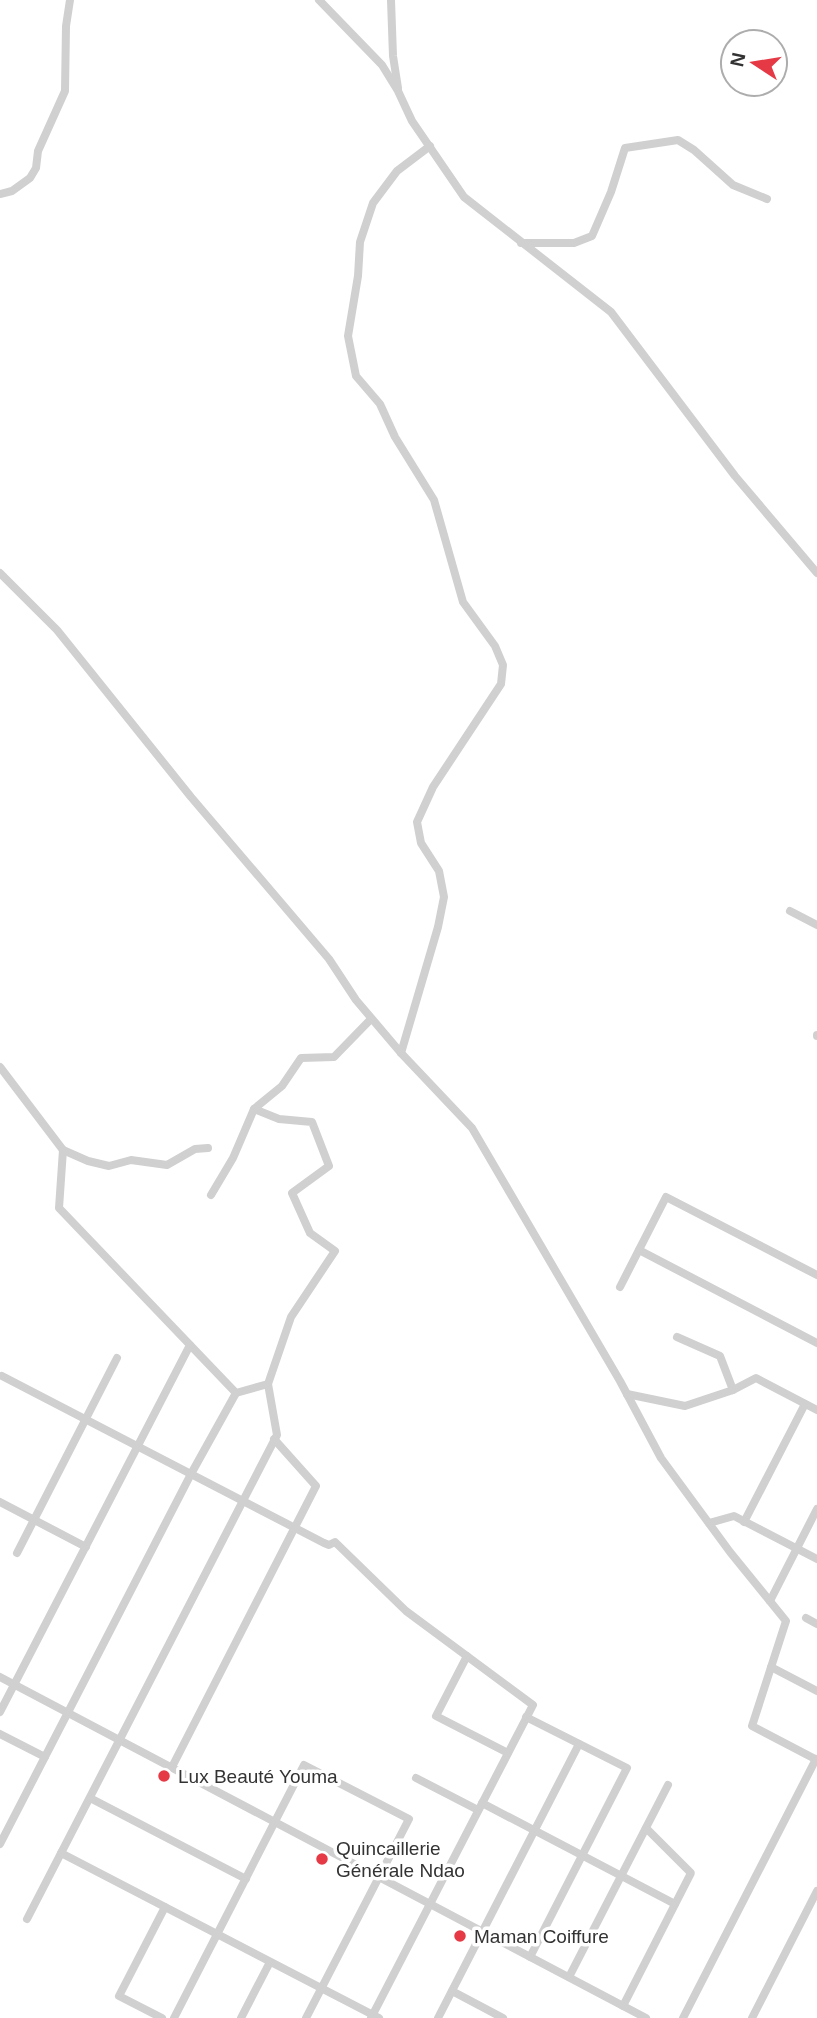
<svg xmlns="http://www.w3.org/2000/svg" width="817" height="2018" font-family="Arial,sans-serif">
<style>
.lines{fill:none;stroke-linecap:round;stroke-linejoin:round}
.minor{stroke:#d0d0d0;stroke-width:8}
.poi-dot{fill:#e63946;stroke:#fff;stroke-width:2.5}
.labels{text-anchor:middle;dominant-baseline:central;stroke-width:7;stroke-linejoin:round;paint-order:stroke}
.poi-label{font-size:19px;fill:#333;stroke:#fff;text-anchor:start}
</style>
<rect width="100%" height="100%" fill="#fff"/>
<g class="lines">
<g class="minor">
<polyline points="319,0 382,65 398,91 412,121 464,197 611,312 735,476 817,573"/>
<polyline points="391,0 393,56 398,88"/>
<polyline points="0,194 12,191 30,178 36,168 38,151 65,91 66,26 70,0"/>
<polyline points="521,243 574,243 592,236 611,192 625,148 678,140 694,150 733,185 767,199"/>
<polyline points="0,573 57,630 191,797 329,959 356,1000 401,1053 472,1128 620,1381 661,1458 730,1552 786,1621 752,1726 817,1760"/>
<polyline points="790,911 817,925"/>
<polyline points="817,1036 817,1035"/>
<polyline points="401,1053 438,927 444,897 439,871 421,843 417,822 433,787 501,684 503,665 495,646 463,602 434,500 395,437 380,404 356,376 348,336 358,276 360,242 373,203 397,171 430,146"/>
<polyline points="0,1067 63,1150 59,1208 236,1393 268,1384 277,1435 27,1919"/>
<polyline points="254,1109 279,1119 312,1122 329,1166 292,1193 310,1233 335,1251 291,1317 268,1384"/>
<polyline points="63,1150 88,1161 109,1166 131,1160 167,1165 195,1149 208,1148"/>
<polyline points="211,1195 233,1158 254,1109 282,1086 301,1058 334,1057 371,1019"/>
<polyline points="639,1250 817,1343"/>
<polyline points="620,1287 666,1197 817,1275"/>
<polyline points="677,1337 720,1356 733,1390"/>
<polyline points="2,1376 324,1543 329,1545 335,1542 406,1611 533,1705 371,2018"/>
<polyline points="627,1394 685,1406 733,1390 756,1378 817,1410"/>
<polyline points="0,1502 86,1547"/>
<polyline points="744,1522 805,1404"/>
<polyline points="709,1523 734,1516 817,1559"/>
<polyline points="17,1553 117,1358"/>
<polyline points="770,1601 817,1509"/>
<polyline points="806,1618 817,1624"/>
<polyline points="467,1656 436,1716 508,1753"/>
<polyline points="771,1667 817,1691"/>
<polyline points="0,1677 646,2018"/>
<polyline points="0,1712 190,1345"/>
<polyline points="526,1717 627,1768 530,1957"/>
<polyline points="0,1734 45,1757"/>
<polyline points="172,1767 316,1486 274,1439"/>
<polyline points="416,1778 478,1810"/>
<polyline points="90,1798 246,1879"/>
<polyline points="482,1803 675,1904"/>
<polyline points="0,1844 191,1474 236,1393"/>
<polyline points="61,1853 379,2018"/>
<polyline points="569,1977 668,1785"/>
<polyline points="452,1991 503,2018"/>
<polyline points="623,2006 691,1873 646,1828"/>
<polyline points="162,2018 119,1996 165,1907"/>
<polyline points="174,2018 304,1765 409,1819 306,2018"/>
<polyline points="241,2018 270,1962"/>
<polyline points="438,2018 579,1744"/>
<polyline points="683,2018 816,1759"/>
<polyline points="752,2018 817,1891"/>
</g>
</g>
<g class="poi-dot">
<circle cx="164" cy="1776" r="7"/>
<circle cx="322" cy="1859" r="7"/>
<circle cx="460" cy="1936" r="7"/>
</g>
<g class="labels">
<g class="poi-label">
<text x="178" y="1776">Lux Beauté Youma</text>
<text x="336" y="1848">Quincaillerie<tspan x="336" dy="22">Générale Ndao</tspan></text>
<text x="474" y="1936">Maman Coiffure</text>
</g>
</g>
<g transform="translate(754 63) rotate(282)"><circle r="33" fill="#ffffff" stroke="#adadad" stroke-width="2"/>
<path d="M0-5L12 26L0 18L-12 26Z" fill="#e63946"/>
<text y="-10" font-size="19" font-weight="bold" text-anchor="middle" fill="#333333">N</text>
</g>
</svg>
